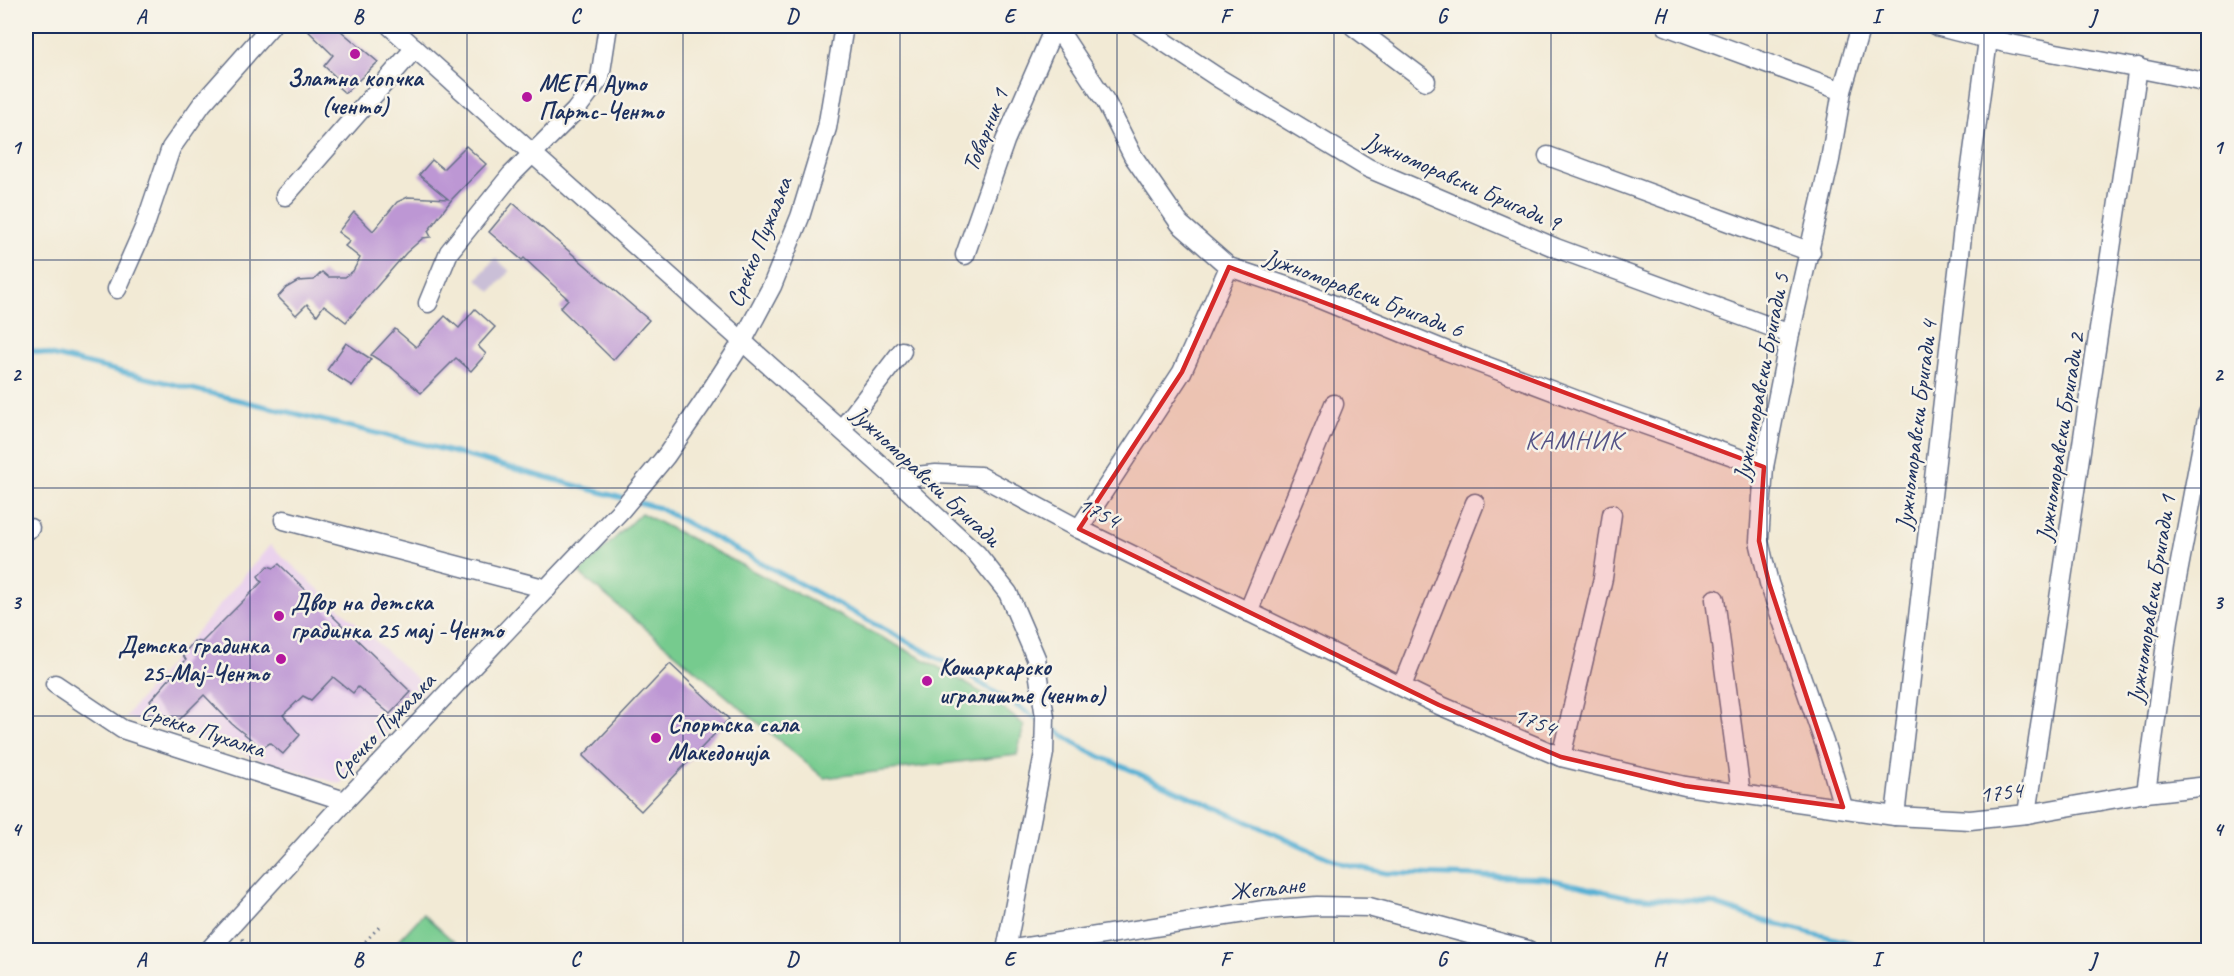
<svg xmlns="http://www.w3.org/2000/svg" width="2234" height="976" font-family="Caveat,sans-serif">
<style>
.built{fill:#ead1ed}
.industrial{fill:#cabfd7}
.green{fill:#76cb8e;stroke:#487d76;stroke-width:1.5}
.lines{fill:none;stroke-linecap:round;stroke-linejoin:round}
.stream{stroke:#57b0d4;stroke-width:5}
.building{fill:#bd97d4}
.street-casing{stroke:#667088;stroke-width:21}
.path{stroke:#667088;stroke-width:3;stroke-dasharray:1.5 4.5;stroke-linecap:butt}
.street{stroke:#fff;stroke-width:18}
.marked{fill:#d62828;fill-opacity:0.2;stroke:#d62828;stroke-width:4.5;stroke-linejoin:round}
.grid{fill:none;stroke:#1b2f5e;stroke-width:1.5;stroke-opacity:0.55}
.poi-dot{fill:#b5179e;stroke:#f7f3e8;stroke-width:2}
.labels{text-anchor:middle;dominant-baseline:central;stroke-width:5;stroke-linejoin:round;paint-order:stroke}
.poi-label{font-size:24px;font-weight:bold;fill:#1b2f5e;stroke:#f7f3e8;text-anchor:start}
.street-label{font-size:24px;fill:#1b2f5e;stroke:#f7f3e8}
.neighbourhood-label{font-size:26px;letter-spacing:1.5px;fill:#545387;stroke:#f7f3e8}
.neatline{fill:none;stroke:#1b2f5e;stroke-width:2}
.grid-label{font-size:20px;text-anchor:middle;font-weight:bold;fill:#1b2f5e}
</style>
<rect width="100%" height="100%" fill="#f7f3e8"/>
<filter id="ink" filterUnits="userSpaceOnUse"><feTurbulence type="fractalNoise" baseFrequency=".0167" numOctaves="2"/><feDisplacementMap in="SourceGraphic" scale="12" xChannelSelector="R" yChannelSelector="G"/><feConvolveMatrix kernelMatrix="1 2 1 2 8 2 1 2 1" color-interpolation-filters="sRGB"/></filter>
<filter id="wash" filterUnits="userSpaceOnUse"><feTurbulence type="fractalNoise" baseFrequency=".008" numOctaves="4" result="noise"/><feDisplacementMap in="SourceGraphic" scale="24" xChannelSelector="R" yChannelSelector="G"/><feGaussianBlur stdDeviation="1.35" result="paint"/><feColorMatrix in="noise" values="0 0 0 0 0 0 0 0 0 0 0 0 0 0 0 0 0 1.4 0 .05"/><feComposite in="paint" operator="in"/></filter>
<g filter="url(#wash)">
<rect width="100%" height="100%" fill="#f2ead5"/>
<polygon class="built" points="270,545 427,688 340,784 125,717"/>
<polygon class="industrial" points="495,258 510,271 491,292 477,279"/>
<g class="green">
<polygon points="641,513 933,664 989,697 1024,725 1017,755 824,778 579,573"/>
<polygon points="423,914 463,950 390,950"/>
</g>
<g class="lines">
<g class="stream">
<polyline points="26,349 426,445 659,508 951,665 1041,721"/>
<polyline points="1049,726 1088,751 1340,863 1386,873 1544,878 1629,897 1711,903 1765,921 1879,950"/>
</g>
</g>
<g id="blocks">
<g class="building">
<polygon points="303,26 335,26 378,62 345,93 337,86 339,80 324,66 333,55"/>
<polygon points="466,146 486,164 452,199 428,231 431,237 423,238 406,253 346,322 324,305 317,315 307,304 296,315 278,297 286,288 298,281 314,280 322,272 328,277 345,277 353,271 360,258 345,246 350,241 338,232 354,212 373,231 397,202 408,197 448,199 419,175 432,160 443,169"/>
<polygon points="513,203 649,320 613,360 560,308 568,299 524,258 522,260 489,232"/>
<polygon points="475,309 495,327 478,346 486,354 471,371 456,358 421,393 392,368 371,355 395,329 416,347 445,316 459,328"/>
<polygon points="346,343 371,359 352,386 327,370"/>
<polygon points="279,564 411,692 390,714 358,687 353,693 333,677 311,700 303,696 283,715 300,735 283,754 270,743 262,748 232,724 204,695 174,725 150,701 186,660 183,655 194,641 202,642 262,582 258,576 268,566 274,568"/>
<polygon points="670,664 729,719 641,811 583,756"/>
</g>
</g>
</g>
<g filter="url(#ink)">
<use href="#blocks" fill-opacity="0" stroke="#667088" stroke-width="1.5"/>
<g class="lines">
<defs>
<g id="street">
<polyline points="390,26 895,478 977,554 1008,593 1036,658 1045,717 1044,753 1006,950"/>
<polyline points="1056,26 1106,102 1133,156 1180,224 1229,267 1295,289 1447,351 1603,410 1764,467"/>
<polyline points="1140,26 1220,79 1368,168 1556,248 1790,334"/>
<polyline points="1353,26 1426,81"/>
<polyline points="1666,26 1842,91"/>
<path d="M1936 26C2026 51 2118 62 2208 83"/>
<polyline points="1548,156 1811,252"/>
<polyline points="285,196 415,48"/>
<polyline points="965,255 1005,141 1055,26"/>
<polyline points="117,289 144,228 171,148 202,104 271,26"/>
<polyline points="428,303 449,252 511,175 575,111 600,78 608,26"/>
<polyline points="842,429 902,351"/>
<polyline points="895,478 936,474 980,476 1079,529 1439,705 1561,757 1627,773 1685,786 1895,816 1970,820 2027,814 2146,793 2208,786"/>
<polyline points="284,520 547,589"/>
<polyline points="1079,529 1182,372 1229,267"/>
<polyline points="26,530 30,528"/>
<polyline points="1715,599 1741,794"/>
<polyline points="1248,612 1334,404"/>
<polyline points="55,684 122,729 345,801"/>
<polyline points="1402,686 1475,503"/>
<polyline points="1561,757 1603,578 1612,514"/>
<polyline points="2146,793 2169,621 2208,413"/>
<polyline points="1843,807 1826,748 1769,583 1759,541 1764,467 1790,334 1830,160 1842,91 1861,26"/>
<polyline points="2027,814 2138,67"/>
<polyline points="1895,816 1964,219 1988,40"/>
<polyline points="209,950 345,801 622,509 666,456 704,401 742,342 772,286 800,217 827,128 844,26"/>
<polyline points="1007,950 1264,910 1317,906 1369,907 1528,950"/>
</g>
</defs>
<use href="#street" class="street-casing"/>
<g class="path">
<polyline points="242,939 255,950"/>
<polyline points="357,950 380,926"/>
</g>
<use href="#street" class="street"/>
</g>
</g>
<path class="marked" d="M1229 267 1764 467 1759 541 1769 583 1843 807 1685 786 1561 757 1439 705 1079 529 1182 372Z"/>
<path class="grid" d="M250 26V950M467 26V950M683 26V950M900 26V950M1117 26V950M1334 26V950M1551 26V950M1767 26V950M1984 26V950M26 260H2208M26 488H2208M26 716H2208"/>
<g class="poi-dot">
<circle cx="355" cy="54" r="6"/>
<circle cx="527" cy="97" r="6"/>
<circle cx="279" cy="616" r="6"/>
<circle cx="281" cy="659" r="6"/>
<circle cx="927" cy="681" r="6"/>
<circle cx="656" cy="738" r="6"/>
</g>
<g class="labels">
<g class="poi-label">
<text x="355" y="78" text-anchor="middle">Златна копчка<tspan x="355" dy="28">(ченто)</tspan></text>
<text x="539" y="83">МЕГА Ауто<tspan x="539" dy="28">Партс-Ченто</tspan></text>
<text x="291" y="602">Двор на детска<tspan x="291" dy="28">градинка 25 мај -Ченто</tspan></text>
<text x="269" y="645" text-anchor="end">Детска градинка<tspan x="269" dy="28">25-Мај-Ченто</tspan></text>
<text x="939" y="667">Кошаркарско<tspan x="939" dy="28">игралиште (ченто)</tspan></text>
<text x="668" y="724">Спортска сала<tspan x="668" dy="28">Македонија</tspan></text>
</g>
<g class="street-label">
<text transform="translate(985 130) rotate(-68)">Товарник 1</text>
<text transform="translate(1463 181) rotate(24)">Јужноморавски Бригади 9</text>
<text transform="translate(759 242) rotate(-68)">Среќко Пужаљка</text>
<text transform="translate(1364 293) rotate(21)">Јужноморавски Бригади 6</text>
<text transform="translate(1761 377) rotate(-79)">Јужноморавски Бригади 5</text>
<text transform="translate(1916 425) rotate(-83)">Јужноморавски Бригади 4</text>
<text transform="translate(2060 437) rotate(-81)">Јужноморавски Бригади 2</text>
<text transform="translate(926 476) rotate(43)">Јужноморавски Бригади</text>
<text transform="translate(1099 512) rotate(27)">1754</text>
<text transform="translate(2151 599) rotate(-81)">Јужноморавски Бригади 1</text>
<text transform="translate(1535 721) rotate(22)">1754</text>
<text transform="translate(383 726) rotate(-46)">Сречко Пужаљка</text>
<text transform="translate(203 730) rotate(18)">Срекко Пухалка</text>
<text transform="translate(2001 792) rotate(-7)">1754</text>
<text transform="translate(1267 888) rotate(-6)">Жегљане</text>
</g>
<g class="neighbourhood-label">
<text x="1574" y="440">КАМНИК</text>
</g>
</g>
<rect width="2234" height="976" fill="none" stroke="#f7f3e8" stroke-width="66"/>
<rect x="33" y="33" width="2168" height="910" class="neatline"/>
<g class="grid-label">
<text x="141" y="23">A</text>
<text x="358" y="23">B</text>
<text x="575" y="23">C</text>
<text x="792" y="23">D</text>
<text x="1009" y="23">E</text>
<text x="1225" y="23">F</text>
<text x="1442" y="23">G</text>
<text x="1659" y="23">H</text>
<text x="1876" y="23">I</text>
<text x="2093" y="23">J</text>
<text x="16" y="154">1</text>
<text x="2218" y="154">1</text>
<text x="16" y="381">2</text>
<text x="2218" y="381">2</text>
<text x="16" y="609">3</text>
<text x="2218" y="609">3</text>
<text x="16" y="836">4</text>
<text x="2218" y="836">4</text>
<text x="141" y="966">A</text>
<text x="358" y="966">B</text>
<text x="575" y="966">C</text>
<text x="792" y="966">D</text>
<text x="1009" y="966">E</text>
<text x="1225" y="966">F</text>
<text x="1442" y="966">G</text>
<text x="1659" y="966">H</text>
<text x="1876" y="966">I</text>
<text x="2093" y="966">J</text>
</g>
</svg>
